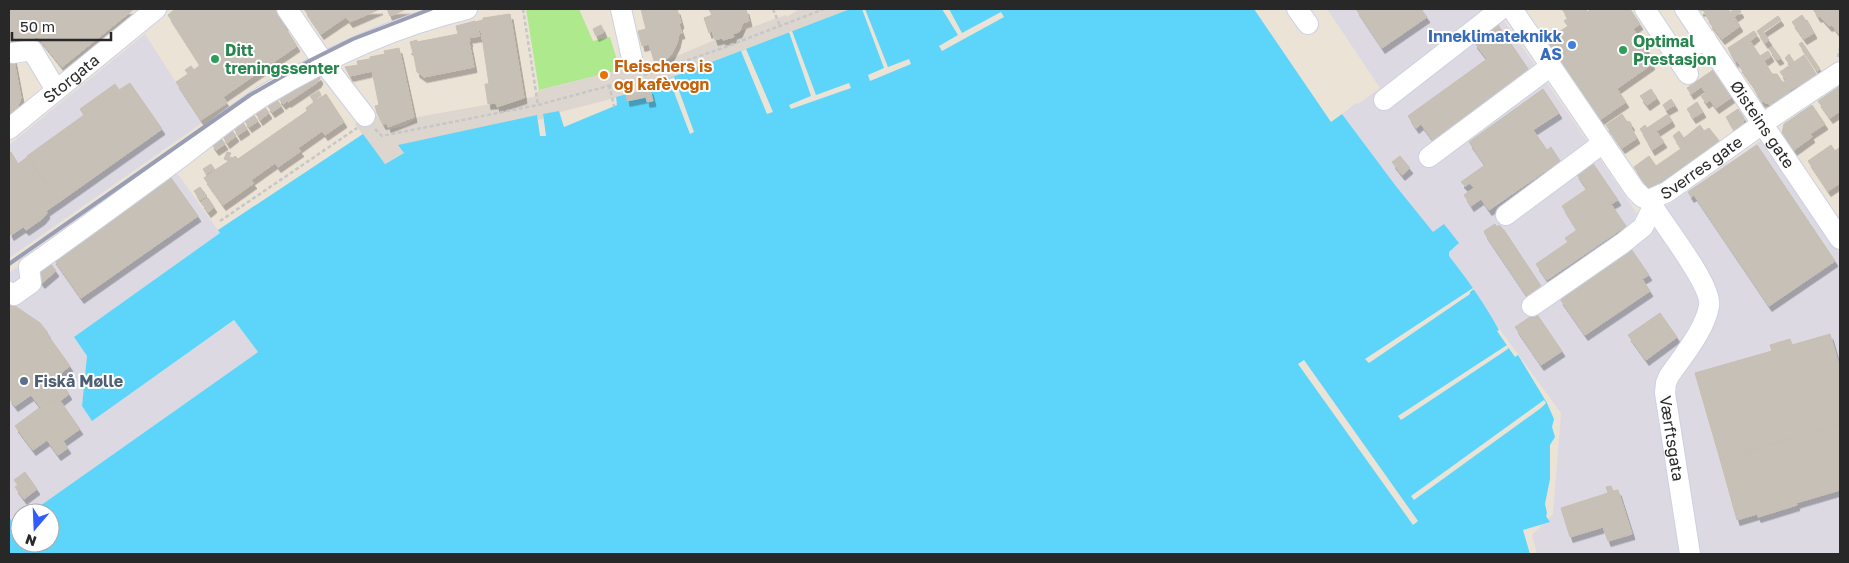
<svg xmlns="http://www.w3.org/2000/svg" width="1849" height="563" font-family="'Golos Text',sans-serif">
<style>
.industrial{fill:#dcd9e3}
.green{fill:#aeea8d}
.plaza{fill:#dcd6ce}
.water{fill:#5dd5fb}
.pier{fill:#ece3d7}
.building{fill:#c7c0b7;stroke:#c7bfb1;filter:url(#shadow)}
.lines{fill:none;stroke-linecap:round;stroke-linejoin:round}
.minor-casing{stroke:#ccd1e3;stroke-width:22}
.path{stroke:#c7c7c7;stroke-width:2.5;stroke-dasharray:4 2.5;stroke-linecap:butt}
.minor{stroke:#fff;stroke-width:20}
.rail{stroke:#9a9eb4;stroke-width:4}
.shop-dot{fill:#3f7fe0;stroke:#fff;stroke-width:2}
.leisure-dot{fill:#2e9e5b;stroke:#fff;stroke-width:2}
.food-dot{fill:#e8710a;stroke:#fff;stroke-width:2}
.service-dot{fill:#5c6f8a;stroke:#fff;stroke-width:2}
.labels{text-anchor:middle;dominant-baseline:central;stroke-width:4;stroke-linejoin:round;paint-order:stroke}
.shop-label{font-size:16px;font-weight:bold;fill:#366cbe;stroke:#fff;text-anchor:end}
.leisure-label{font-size:16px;font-weight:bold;fill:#27864d;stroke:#fff;text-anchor:start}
.food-label{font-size:16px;font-weight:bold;fill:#c56008;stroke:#fff;text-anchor:start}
.street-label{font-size:16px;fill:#282828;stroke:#fff}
.service-label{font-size:16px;font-weight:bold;fill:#4e5e75;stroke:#fff;text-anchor:start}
</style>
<defs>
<filter id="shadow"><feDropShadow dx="3" dy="5.5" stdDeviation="0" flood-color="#0004"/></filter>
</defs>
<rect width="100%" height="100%" fill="#ece3d7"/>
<g class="industrial">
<polygon points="1327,9 1496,9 1643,222 1760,141 1840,254 1840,554 1537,554 1532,535 1553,514 1561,413 1342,114 1356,103 1358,104 1380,88"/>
<polygon points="145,34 202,123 9,258 9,145"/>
<polygon points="168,160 220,233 74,337 87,356 82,406 92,420 235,320 258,352 30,513 20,513 20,520 14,524 9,517 9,273"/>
</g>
<polygon class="green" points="526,9 579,9 593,41 610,37 620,70 539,90"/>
<polygon class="plaza" points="799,9 850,9 649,86 650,89 560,112 559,111 543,115 543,119 538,120 537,116 399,145 404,153 384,164 355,124 374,111 385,127 390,129 405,126 418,117 496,103 497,107 519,99 534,97 539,90 620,70 655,64 656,66 667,60 715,40 722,38 723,40 733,37 733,34 786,15 787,17"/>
<path class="water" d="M850 9H1254L1331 122 1342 114 1395 185 1433 232 1444 224 1459 243 1449 252V256C1468 280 1484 303 1499 330L1497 331 1515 357 1518 355 1547 403 1554 419 1552 427 1555 437 1550 445V479L1545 504 1547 513 1546 516 1550 522 1523 530 1530 554H9V517L14 524 20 520V543H50V513H30L258 352 234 320 92 421 82 406 87 356 74 337 220 233 218 230 363 134 385 164 404 153 398 145 537 115 540 136H546L543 114 559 111 564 127 617 105 616 97 631 93 634 100 651 95 649 86Z"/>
<g class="pier">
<polygon points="862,9 865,9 888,67 909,59 911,64 870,81 868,75 884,68"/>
<polygon points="942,9 949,9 962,33 1001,12 1004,17 942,51 939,46 958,35"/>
<polygon points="792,31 816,95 849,83 851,88 791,109 789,105 811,96 789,32"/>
<polygon points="746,49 773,112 767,114 741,51"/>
<polygon points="674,77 694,132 690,134 669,79"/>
<polygon points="1473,288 1474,289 1470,292 1470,294 1369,363 1365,359"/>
<polygon points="1507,345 1509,348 1502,353 1401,420 1398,416"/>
<polygon points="1304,360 1418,521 1413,525 1298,364"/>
<polygon points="1544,400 1546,403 1541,408 1414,500 1411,496"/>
</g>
<g class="building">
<polygon points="9,9 134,9 62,67 38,37 11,42 9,35"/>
<polygon points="175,9 276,9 287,24 284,26 297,46 223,97 227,103 201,120 176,82 188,74 185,70 191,66 194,70 200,65 168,15"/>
<polygon points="304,9 380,9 350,22 346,17 321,34"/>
<polygon points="387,9 407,9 390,16"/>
<polygon points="641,9 677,9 681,23 679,25 682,33 679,34 677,43 671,55 656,67 649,44 642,46 638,31 646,29"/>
<polygon points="709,9 746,9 749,21 743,23 739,32 733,34 734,37 723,40 722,38 715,40 712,31 709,33 704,18 712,15"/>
<polygon points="1356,9 1421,9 1427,17 1382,48"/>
<polygon points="1562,9 1588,9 1586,10 1587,12 1592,9 1630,9 1640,24 1633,29 1648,50 1644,52 1652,64 1615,90"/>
<polygon points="1700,9 1728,9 1730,12 1735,9 1739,9 1741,12 1734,17 1740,26 1722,39 1709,22 1710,21 1703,10 1701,11"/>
<polygon points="1813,9 1840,9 1840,32 1838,33 1832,25 1829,26 1820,16 1818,17"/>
<polygon points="510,14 524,98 497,107 496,103 488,104 485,84 489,84 481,30 476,31 475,22 483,20 483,18"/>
<polygon points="1802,15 1806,21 1807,20 1814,33 1804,39 1792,22"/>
<polygon points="1778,16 1781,20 1763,32 1769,40 1765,43 1757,31"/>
<polygon points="1568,18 1615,90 1617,89 1626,102 1601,119 1547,40 1568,26 1564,21"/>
<polygon points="475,21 476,31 478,31 480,36 468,38 470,40 469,42 474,67 424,77 417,72 414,56 411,54 413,53 410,42 417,40 417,42 458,34 456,26"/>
<polygon points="601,25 604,32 596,36 593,29"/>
<polygon points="1498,25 1531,73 1435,143 1421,124 1416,128 1408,116 1487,59 1474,42"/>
<polygon points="1754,31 1757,35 1750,41 1760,56 1768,51 1771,56 1764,61 1772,74 1777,74 1789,92 1787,93 1788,95 1771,104 1765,103 1764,101 1762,102 1754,89 1755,88 1739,66 1740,65 1737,61 1735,62 1728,48"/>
<polygon points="9,35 21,98 17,108 9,115"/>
<polygon points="1802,42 1820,69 1817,71 1799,44"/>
<polygon points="1772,46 1781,58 1777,60 1769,49"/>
<polygon points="399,48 414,117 388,127 387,123 383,124 377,113 375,106 379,105 372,71 350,76 345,67 358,65 357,61 370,59 370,57 385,54 384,51"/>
<polygon points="1789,54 1794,62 1804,55 1816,74 1800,87 1799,85 1788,91 1783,82 1786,80 1780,72 1790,65 1785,58"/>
<polygon points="1713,70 1732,97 1716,108 1710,100 1706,103 1701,96 1706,93 1697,81"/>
<polygon points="318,75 320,78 318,82 288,102 287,101 283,104 278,98"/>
<polygon points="1697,81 1701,87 1691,94 1687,88"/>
<polygon points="130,83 162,129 59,202 27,156 84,115 80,109 115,84 119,90"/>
<polygon points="1840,86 1840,111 1830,118 1818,101"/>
<polygon points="650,89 653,101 647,102 646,97 627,101 626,95"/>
<polygon points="1543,89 1559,113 1533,130 1547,150 1551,147 1560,161 1489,210 1481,199 1471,206 1464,195 1474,188 1470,183 1465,186 1461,182 1485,165 1469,142"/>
<polygon points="1651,89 1657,98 1647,105 1640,96"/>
<polygon points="319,91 321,95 316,99 317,100 326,94 344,122 325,135 322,131 298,148 301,151 278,167 275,163 251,180 254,183 223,205 204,178 213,172 212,170 206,174 203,169 211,164 215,170 229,161 224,159 227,152 231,153 229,157 232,159 235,156 238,159 307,111 306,108 314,102 310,96"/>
<polygon points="276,98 281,106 272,112 267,105"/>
<polygon points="1671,99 1675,105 1666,110 1663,105"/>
<polygon points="1697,102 1703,112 1693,118 1687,109"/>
<polygon points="1812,105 1825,124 1810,134 1812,137 1794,150 1782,133 1784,124"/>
<polygon points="264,106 269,113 260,120 255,112"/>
<polygon points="1738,109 1744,118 1743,124 1734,130 1726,117"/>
<polygon points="253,114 258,121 249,127 244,120"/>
<polygon points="1622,114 1627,122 1629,121 1632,125 1630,126 1637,138 1622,148 1606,125"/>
<polygon points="1668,114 1672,121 1646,138 1640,129 1645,125 1647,128"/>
<polygon points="242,121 247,129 238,135 233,127"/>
<polygon points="1700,125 1704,131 1709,128 1720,142 1697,157 1684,138"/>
<polygon points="231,129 236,136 227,143 222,135"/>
<polygon points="1656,131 1664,142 1652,150 1645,138"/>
<polygon points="1679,131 1688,144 1681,148 1673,136"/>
<polygon points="220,137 225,144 216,150 211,143"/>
<polygon points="1688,144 1697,157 1649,190 1634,167 1649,156 1656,166"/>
<polygon points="1757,145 1835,261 1769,306 1694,195 1691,197 1688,192"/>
<polygon points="1831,145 1835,151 1840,147 1840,183 1828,191 1808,161"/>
<polygon points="11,152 18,164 27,157 59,202 46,211 47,213 42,219 26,230 23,227 11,235 9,231 9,153"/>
<polygon points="1400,156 1410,168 1402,175 1392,162"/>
<polygon points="1592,162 1618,200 1611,204 1626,226 1547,280 1536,264 1568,242 1565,238 1577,230 1562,206 1587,189 1576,173"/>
<polygon points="169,175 198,216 81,298 53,258"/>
<polygon points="200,187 207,196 200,200 194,191"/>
<polygon points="208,198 214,207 208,212 201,202"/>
<polygon points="1495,224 1497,227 1499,225 1504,230 1543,289 1529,299 1485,234 1484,231"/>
<polygon points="1629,246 1649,275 1642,279 1650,291 1585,335 1560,299 1616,260 1614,257"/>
<polygon points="48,260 56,271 42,283 33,272"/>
<polygon points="12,301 15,306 40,323 48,333 9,360 9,304"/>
<polygon points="1536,313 1562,351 1541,365 1515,327"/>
<polygon points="1660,313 1677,337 1646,360 1628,335"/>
<polygon points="47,334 70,366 57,376 69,394 60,401 58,397 41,408 31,395 15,406 9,398 9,360"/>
<polygon points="1830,334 1840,369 1840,424 1720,459 1695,373 1772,351 1770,345 1790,339 1792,345"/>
<polygon points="58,398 80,429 63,441 68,448 58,455 47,440 57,433 40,409"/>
<polygon points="39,408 57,433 33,450 15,426"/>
<polygon points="1840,424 1840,490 1796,503 1797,505 1758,517 1757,514 1737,520 1720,459"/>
<polygon points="25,472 37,489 24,499 15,487 18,485 14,480"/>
<polygon points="1611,486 1613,491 1618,490 1632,534 1608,541 1603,527 1570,537 1561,508 1608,493 1606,487"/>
</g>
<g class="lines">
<defs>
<g id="minor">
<polyline points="287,9 324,63 365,116"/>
<polyline points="621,9 633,63"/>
<polyline points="1297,9 1308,24"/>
<path id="s1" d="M1512 9 1635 190 1642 197 1649 200 1667 192 1762 124 1840 72"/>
<polyline points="1645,9 1688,74"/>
<path id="s2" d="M1685 9 1840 239"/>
<polyline points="13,53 32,50 56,90"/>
<polyline points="1676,56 1706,39"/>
<polyline points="1384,100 1501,9"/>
<path id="s3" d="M9 129 156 9"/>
<polyline points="1429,157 1551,66"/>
<path id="s4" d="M1649 200C1661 222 1713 285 1709 306 1705 330 1682 357 1669 376L1666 383 1665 393 1690 554"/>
<polyline points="1506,215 1603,143"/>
<path d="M9 292 14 295 31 283 29 267C79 232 128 196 177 160 206 138 234 114 265 95 328 57 396 26 467 9"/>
<polyline points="1532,306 1623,243 1643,227 1653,207"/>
</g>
</defs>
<use href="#minor" class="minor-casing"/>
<g class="path">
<polyline points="523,9 538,105"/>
<polyline points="773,9 780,26"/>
<polyline points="1838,57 1840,48"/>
<polyline points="644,75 720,49 824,9"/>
<polyline points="609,85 614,106"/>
<polyline points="375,129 382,136 538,105 630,80"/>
<polyline points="220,221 357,128"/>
</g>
<use href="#minor" class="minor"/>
<polyline class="rail" points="9,264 250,95 311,60 353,39 431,9"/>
</g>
<circle class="shop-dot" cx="1572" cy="45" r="5"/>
<g class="leisure-dot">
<circle cx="1623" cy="50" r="5"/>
<circle cx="215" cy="59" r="5"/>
</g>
<circle class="food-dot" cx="604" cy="75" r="5"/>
<circle class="service-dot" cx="24" cy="381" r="5"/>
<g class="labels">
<g class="shop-label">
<text x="1562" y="36">Inneklimateknikk<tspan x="1562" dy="18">AS</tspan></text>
</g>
<g class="leisure-label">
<text x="1633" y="41">Optimal<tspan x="1633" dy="18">Prestasjon</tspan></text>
<text x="225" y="50">Ditt<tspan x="225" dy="18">treningssenter</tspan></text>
</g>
<g class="food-label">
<text x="614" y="66">Fleischers is<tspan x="614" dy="18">og kafèvogn</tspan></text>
</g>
<g class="street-label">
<text stroke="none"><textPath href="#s3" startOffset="80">Storgata</textPath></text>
<text stroke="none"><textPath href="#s2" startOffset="139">Øisteins gate</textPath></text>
<text stroke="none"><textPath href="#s1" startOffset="298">Sverres gate</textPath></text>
<text stroke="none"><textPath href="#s4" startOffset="268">Værftsgata</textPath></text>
</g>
<g class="service-label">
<text x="34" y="381">Fiskå Mølle</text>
</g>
</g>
<rect width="1849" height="563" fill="none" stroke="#282828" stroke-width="20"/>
<g transform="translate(35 528) rotate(199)"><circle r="24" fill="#ffffff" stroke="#a9a9a9"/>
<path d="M0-4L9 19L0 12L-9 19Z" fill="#315cff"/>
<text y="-8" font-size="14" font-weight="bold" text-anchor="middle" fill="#282828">N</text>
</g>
<path d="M12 32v8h99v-8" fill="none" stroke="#282828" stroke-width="2.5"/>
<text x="20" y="32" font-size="15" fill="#282828" stroke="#ffffff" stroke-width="4" paint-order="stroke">50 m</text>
</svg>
